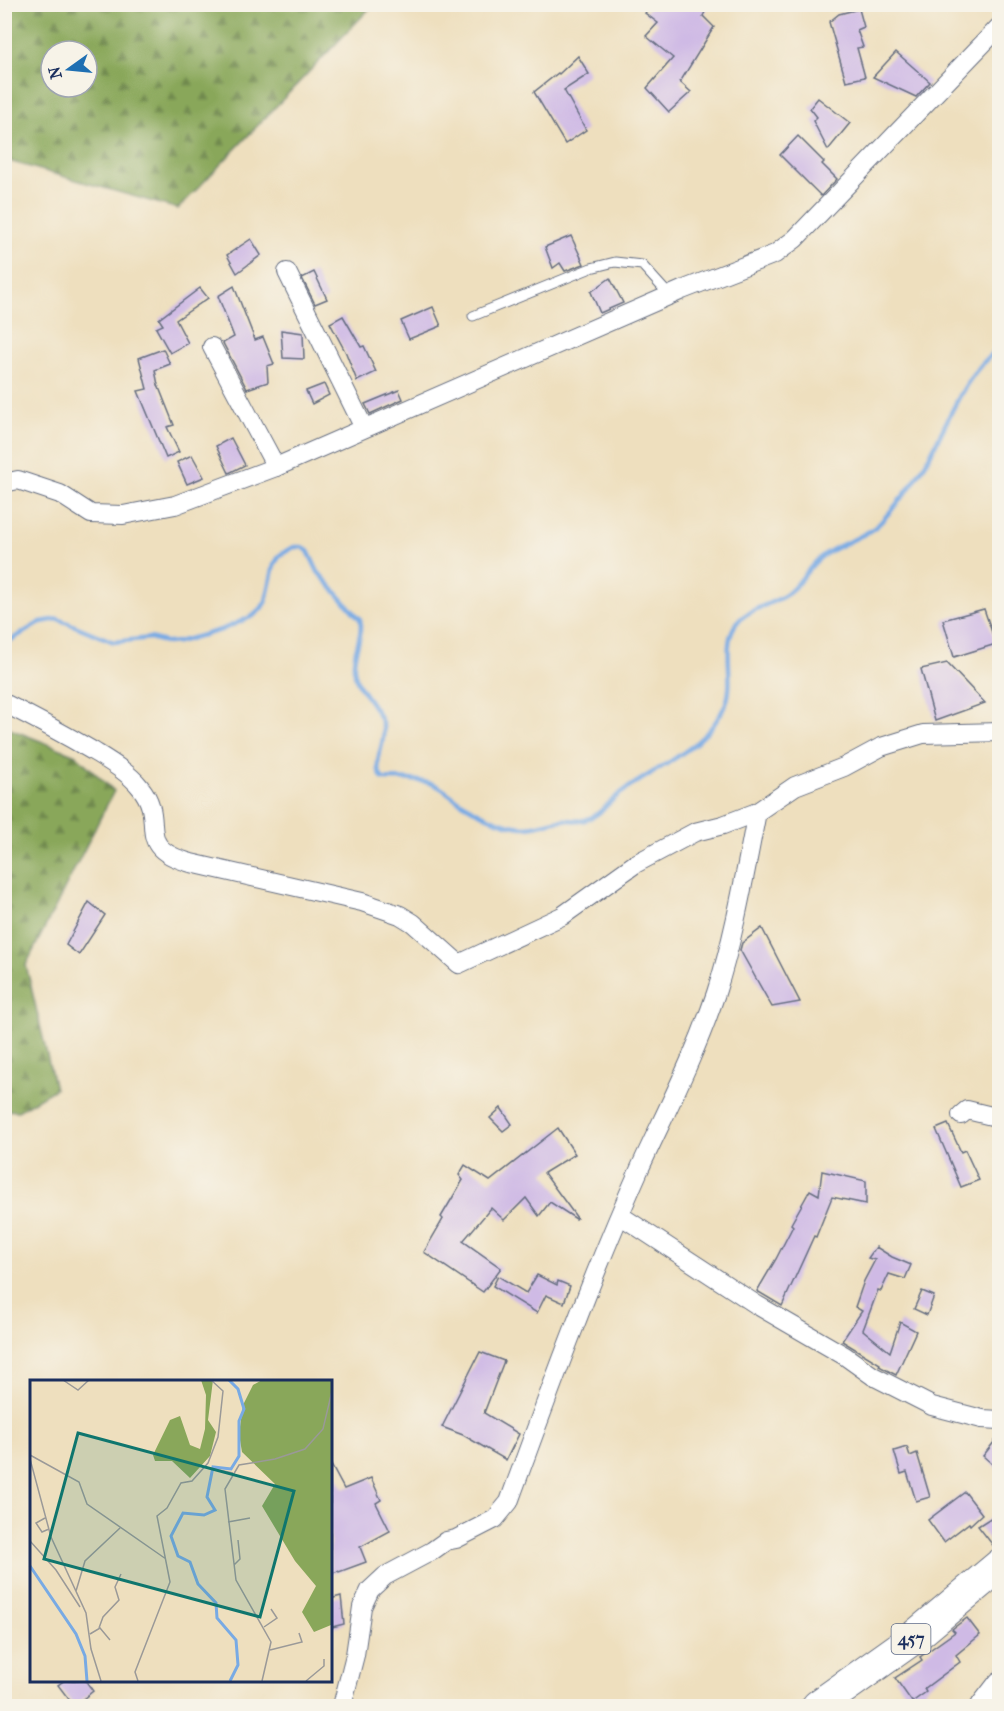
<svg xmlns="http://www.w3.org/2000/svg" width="1004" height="1711" font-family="'IM FELL French Canon',serif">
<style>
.forest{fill:url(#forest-firs);stroke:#526b5c;stroke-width:1.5;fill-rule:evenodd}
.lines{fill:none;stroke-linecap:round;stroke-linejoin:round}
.stream{stroke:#78aae4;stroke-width:4.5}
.building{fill:#cfbae5}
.lane-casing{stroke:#656d80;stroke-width:11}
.street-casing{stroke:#656d80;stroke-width:20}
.secondary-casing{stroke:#656d80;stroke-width:26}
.highway-casing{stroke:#656d80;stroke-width:34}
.lane{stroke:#fff;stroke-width:9}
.street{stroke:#fff;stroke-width:18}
.secondary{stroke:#fff;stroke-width:24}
.highway{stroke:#fff;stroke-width:32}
.labels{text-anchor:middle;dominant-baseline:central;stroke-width:5;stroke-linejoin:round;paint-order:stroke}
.shield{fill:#f7f3e8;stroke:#5d6a87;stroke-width:1.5}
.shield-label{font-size:18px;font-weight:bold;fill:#1b2f5e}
.inset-river{fill:none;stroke:#78aae4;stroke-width:3}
.inset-road{fill:none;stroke:#9a9998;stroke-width:1.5}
.view{fill:#0f766e;fill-opacity:0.15;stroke:#0f766e;stroke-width:3}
.inset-edge{fill:none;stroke:#1b2f5e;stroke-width:3}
</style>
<defs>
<pattern id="forest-firs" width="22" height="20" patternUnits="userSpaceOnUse" patternTransform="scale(1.5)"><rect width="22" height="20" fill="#89a75a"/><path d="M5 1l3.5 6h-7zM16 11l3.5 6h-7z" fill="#6f884e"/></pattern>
</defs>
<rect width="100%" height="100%" fill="#f7f3e8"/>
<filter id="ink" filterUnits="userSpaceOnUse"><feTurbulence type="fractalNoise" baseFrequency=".0167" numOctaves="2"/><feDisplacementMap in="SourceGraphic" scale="12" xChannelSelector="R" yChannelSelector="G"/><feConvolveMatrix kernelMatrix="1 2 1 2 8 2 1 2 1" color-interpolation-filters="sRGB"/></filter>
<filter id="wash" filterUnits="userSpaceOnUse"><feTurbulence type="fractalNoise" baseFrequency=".008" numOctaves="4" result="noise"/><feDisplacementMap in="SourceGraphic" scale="24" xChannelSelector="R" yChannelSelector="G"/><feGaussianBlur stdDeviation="1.35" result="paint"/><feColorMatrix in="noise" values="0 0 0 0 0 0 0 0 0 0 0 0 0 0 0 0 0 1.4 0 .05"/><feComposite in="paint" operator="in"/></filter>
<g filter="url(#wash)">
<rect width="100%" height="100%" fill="#eedfbe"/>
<g class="forest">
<path d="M4 5 5 4 373 5 178 209 5 160ZM51 51H87V87H51Z"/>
<polygon points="5,727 76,755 114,791 26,965 55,1089 18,1111 4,1110"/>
</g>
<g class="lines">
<path class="stream" d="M4 644 41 622 58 619 114 642 150 638 168 643 178 642 221 630 253 616 261 609 266 601 274 565 280 555 294 547H302L308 551 318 572 360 619C364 636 352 652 354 669 356 690 377 704 383 726 387 745 370 762 383 779 399 779 417 779 433 784 441 787 449 794 456 799 477 812 497 824 522 827 535 828 549 821 562 820 569 819 578 822 585 820 599 816 606 805 617 796 654 767 707 750 726 703 735 681 722 648 734 627 744 609 772 605 787 594 801 583 808 567 821 557 839 543 865 538 880 523 896 506 912 486 924 466 947 427 962 374 1000 348"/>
</g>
<g id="blocks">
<g class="building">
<polygon points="652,4 709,4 703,16 714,27 680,82 691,92 669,112 647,88 673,58 646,36 658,23 645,13"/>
<polygon points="859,9 864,27 857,30 863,47 857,48 865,77 846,81 829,22 839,14"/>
<polygon points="896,52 930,82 916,97 873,77"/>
<polygon points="578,56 589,74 564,90 586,130 565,144 534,92 558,73 559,74"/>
<polygon points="818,98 850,123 828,150 813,121 817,117 810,108"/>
<polygon points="798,136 824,162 822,164 837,179 821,196 780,155"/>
<polygon points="571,236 584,264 565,271 560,263 553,268 545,247"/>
<polygon points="251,239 261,255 237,273 227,255"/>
<polygon points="314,272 327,299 315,304 302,278"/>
<polygon points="610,278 623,303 600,313 591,292"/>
<polygon points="234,286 255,340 263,337 274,364 267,366 268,382 247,389 223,343 234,337 218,296"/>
<polygon points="200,288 208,298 176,320 188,343 170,353 156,328 163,325 159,319"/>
<polygon points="433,307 441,326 409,339 401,321"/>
<polygon points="343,316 361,347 364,346 376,372 357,381 346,353 330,323"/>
<polygon points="281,330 303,333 304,359 283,358"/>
<polygon points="163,349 170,364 155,370 158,385 174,425 167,427 179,452 166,458 138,391 147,389 139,358"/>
<polygon points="324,384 329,395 312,404 306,391"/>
<polygon points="399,390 403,399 370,414 365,404"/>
<polygon points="231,438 245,465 229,473 216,446"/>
<polygon points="192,455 204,477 187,484 177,462"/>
<polygon points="984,609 996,644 954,657 943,620"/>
<polygon points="947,663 985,703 935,721 921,669"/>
<polygon points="89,902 105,915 79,955 66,945"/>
<polygon points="762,928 800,1002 772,1007 740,950 742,943"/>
<polygon points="501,1108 512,1124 503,1131 490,1118"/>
<polygon points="948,1124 961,1152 965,1150 979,1180 961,1187 936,1129"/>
<polygon points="558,1128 575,1154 544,1173 577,1218 576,1219 550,1202 539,1216 526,1198 504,1220 491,1208 463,1241 501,1268 483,1292 424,1252 443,1219 441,1217 463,1180 459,1175 465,1165 490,1181"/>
<polygon points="822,1171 866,1181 866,1204 832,1197 816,1237 814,1236 782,1306 757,1291 776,1259 793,1226 791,1224 810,1190 819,1195"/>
<polygon points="876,1247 892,1257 911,1265 905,1279 889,1274 881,1291 878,1290 863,1330 890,1352 900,1322 916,1331 896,1375 879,1366 880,1364 842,1341 862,1311 855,1307 864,1281 875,1260 868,1258"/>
<polygon points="537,1275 557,1285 558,1281 570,1286 564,1303 546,1295 537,1313 493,1286 498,1276 526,1293"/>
<polygon points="922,1291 934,1296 927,1315 914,1309"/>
<polygon points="480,1352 504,1361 484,1413 519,1434 506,1460 463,1435 442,1427"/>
<polygon points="999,1436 999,1470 983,1456"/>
<polygon points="907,1447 910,1456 917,1453 930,1497 916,1501 907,1472 901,1474 894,1451"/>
<polygon points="330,1463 344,1489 371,1478 381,1500 376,1503 390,1531 360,1547 366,1562 339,1572 338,1571 330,1574"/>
<polygon points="965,1492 982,1514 970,1525 969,1523 944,1542 928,1520"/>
<polygon points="992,1517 999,1528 999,1547 995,1548 978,1526"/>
<polygon points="341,1596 344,1624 332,1627 330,1599"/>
<polygon points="967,1618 980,1635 956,1655 960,1662 924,1689 926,1692 912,1702 895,1678 922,1660 920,1657 955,1632 952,1629"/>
<polygon points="65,1680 85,1680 93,1691 74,1706 58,1685"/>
</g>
</g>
</g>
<g filter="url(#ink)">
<use href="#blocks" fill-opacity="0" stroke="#656d80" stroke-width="1.5"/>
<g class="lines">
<defs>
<polyline id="lane" points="473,316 591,268 615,262 642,265 670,296"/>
<g id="street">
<polyline points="287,272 364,428"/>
<polyline points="212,347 276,467"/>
<polyline points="4,483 18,480 60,494 91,514 123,515 175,505 276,467 682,290 775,254 795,239 1000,26"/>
<path d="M4 703C34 718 64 734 93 751 109 761 128 772 140 787 169 822 130 846 191 863L362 902 400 915 413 923 459 964 562 916 635 864 695 832 723 825 757 812 795 786 844 767 881 747 923 734 1000 732"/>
<polyline points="961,1115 967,1110 1000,1118"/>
<polyline points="621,1216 757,1305 845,1356 873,1376 932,1406 982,1419 1000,1420"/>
<path d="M342 1706 355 1655 362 1607 370 1590 385 1576 432 1551 446 1541 456 1539 495 1519 509 1502C550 1390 591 1278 640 1168 667 1109 695 1056 716 993 735 934 745 873 757 812"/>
</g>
<polyline id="secondary" points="983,1706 1000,1684"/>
<polyline id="highway" points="818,1706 908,1642 1000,1565"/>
</defs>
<use href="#lane" class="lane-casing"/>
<use href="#street" class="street-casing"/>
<use href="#secondary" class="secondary-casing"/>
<use href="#highway" class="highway-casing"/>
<use href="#lane" class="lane"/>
<use href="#street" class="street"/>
<use href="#secondary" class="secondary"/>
<use href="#highway" class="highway"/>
</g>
</g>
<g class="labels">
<rect class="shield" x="891.5" y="1624" width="39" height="30" rx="4.5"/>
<g class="shield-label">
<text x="911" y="1639">457</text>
</g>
</g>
<g transform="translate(30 1380)">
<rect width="302" height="302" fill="#eedfbe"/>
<path d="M171 0H183L178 40 186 52 180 76 160 98 142 81H125L123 75 140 40 150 36 160 65 170 69 175 49 176 15ZM232 0H301V245L284 252 272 232 286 206 265 181 232 126 245 104 212 72 209 54 213 25 223 5Z" fill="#89a75a"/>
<path class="inset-river" d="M199 0 208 9 214 29 209 41V76L201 89 183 87 177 117 185 130 174 135 153 133 141 156 148 176 160 182 168 204 186 223 187 238 206 260 208 285 200 301M0 186 46 254 55 276 57 301"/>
<path class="inset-road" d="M33 0 48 10 59 0M0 75 49 102 57 124 136 179M0 79 21 157 56 233 61 269 71 301M175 87 203 93M15 138 6 143 12 152 19 149M198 142 220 138M0 161 26 190 50 227M204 185 210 179 208 160M46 211 55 181 90 148M234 247 247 238 241 229M69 248 73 237 89 220 85 207 91 194M60 254 70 248 80 260M240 270 272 262 269 253M108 301 105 292 140 202 127 136 137 128 151 103 162 101 178 83 188 57 193 11 181 0M232 301 241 262 206 200 195 109 209 85 245 79 275 69 293 49 302 11M276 301 294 286V279"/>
<path class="view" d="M48 53 264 111 230 237 14 179Z"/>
<rect width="302" height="302" class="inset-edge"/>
</g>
<rect width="1004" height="1711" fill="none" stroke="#f7f3e8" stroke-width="24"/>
<g transform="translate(69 69) rotate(255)"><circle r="28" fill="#f7f3e8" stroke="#9fa5b1" stroke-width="1.5"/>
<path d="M0-4.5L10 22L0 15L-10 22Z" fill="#1f6fb2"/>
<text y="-9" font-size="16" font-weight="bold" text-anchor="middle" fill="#1b2f5e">N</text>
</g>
</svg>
